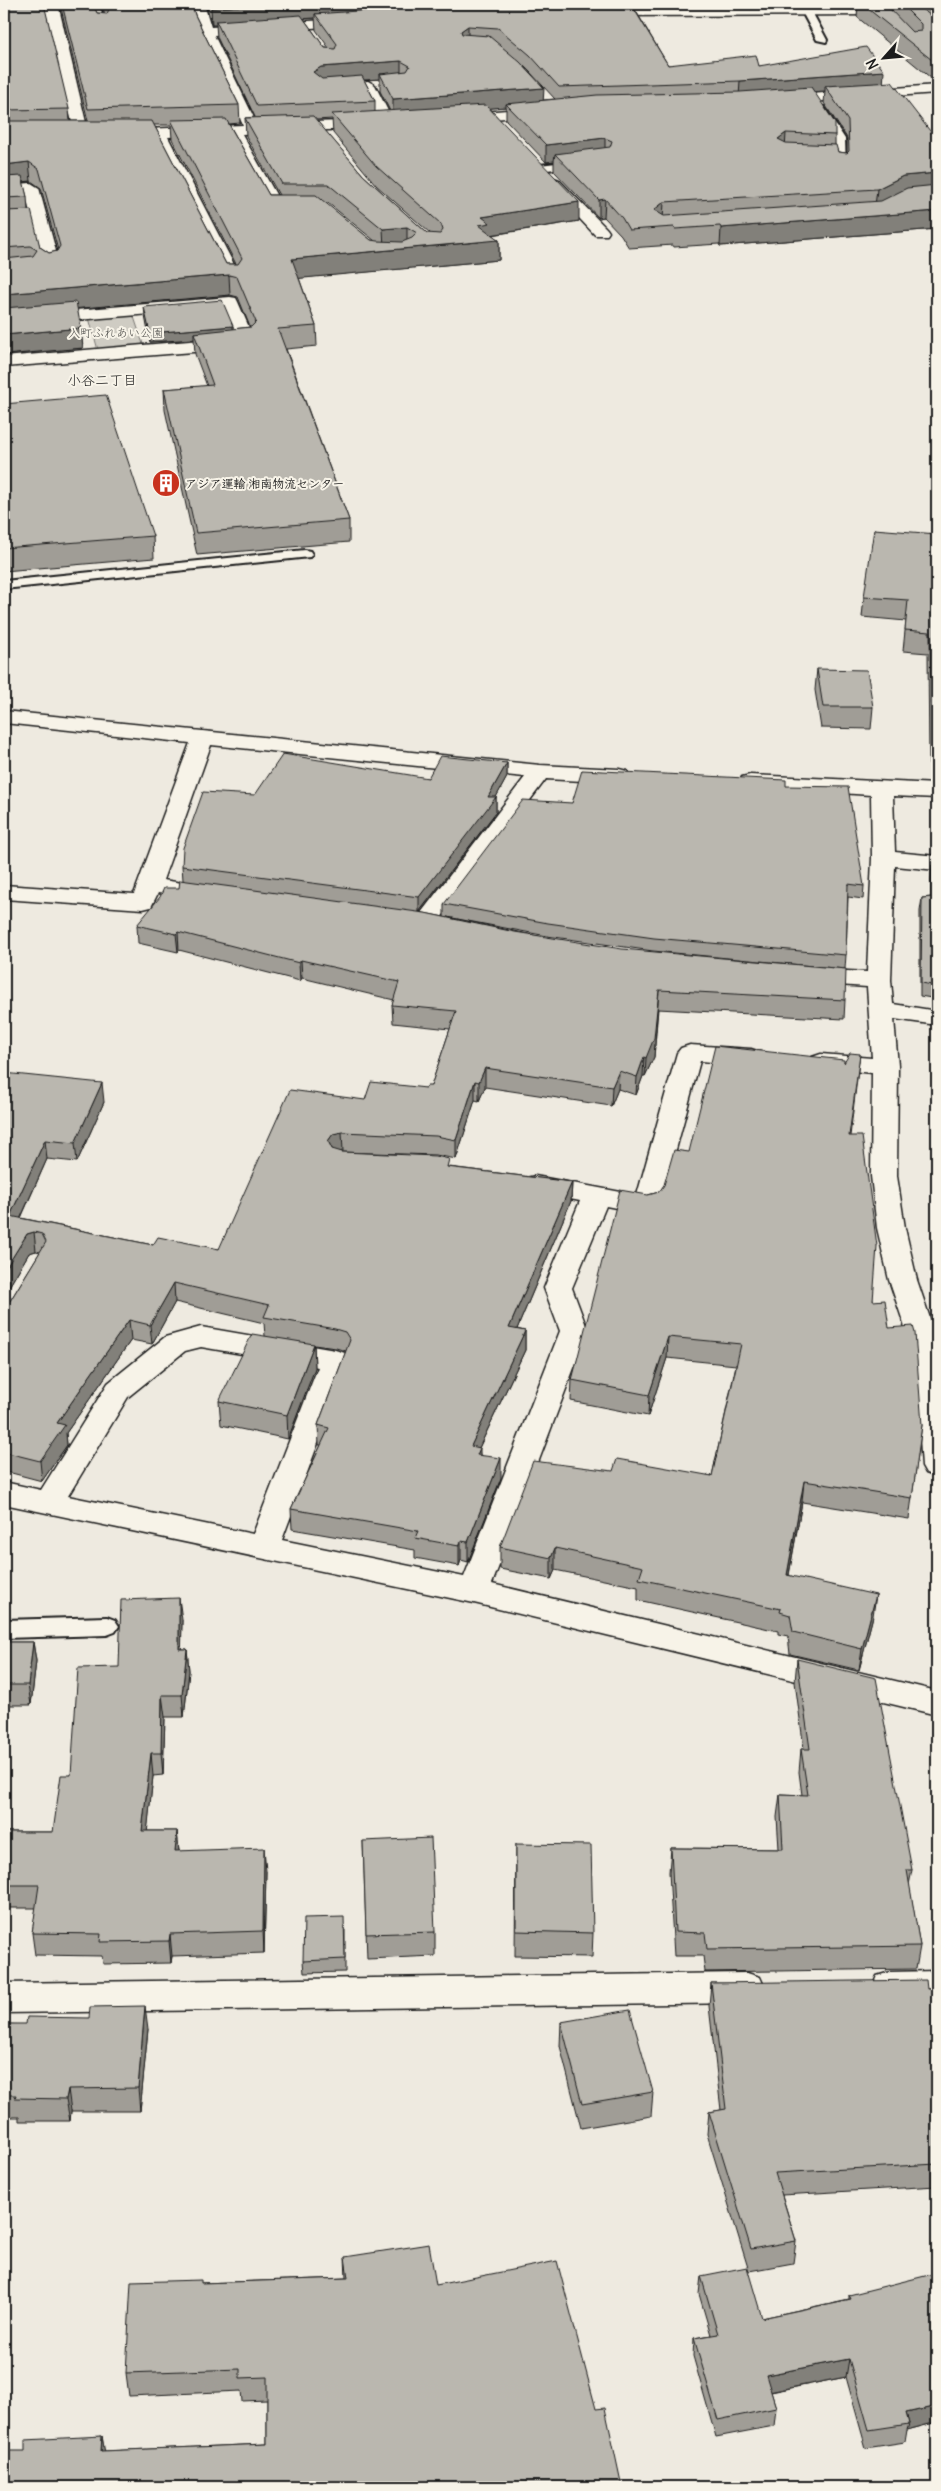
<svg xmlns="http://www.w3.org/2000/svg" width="941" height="2491" viewBox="0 0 941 2491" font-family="Delius,'Klee One',sans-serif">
	<rect width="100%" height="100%" fill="#eeeae0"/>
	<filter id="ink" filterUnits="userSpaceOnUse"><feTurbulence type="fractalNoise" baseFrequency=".02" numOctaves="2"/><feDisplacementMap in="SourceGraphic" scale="10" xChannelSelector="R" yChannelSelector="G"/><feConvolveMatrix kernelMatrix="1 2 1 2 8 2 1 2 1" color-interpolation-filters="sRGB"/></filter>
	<g filter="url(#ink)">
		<path fill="#cfccc3" stroke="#767470" d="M133,314L144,347L98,350L89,318Z"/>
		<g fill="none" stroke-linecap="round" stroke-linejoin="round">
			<defs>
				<g id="service">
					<path d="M88,4H98L109,27L108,29H100Z"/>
					<path d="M804,10L812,12L827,40L826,42L817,40L802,12Z"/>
					<path d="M820,106L824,107L845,139L846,168H838L836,166L835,139L815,109Z"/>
					<path d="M580,160L586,163L584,165L540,171L534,168L540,165Z"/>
					<path d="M305,550L310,551L312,554L310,557L4,589V581Z"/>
					<path d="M107,1617L115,1620L119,1626L115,1632L107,1635L4,1638V1620Z"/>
				</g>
				<g id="minor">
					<path d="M44,4H58L89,135L87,138L82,139L75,135Z"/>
					<path d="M190,4H204L211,27L358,18L360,21L353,25L214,35L257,124L370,120L377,124L370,128L242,134L282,205L296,204L304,209L296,214L271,213L228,134L168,137L241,278L239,282H227L225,278L154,137L120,138L113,134L120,130L243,125L198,31Z"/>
					<path d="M889,4H907L905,7L882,15L600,16L593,12L600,8L880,7Z"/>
					<path d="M368,81L375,85L394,123L392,126H382L363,90L329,92L322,88L329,84Z"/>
					<path d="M937,85V93L782,104L775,100L782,96Z"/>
					<path d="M544,107L551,111L549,114L460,122L453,118L460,114Z"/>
					<path d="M554,178L559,180L607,229L609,232L607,235H595L549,186L546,183Z"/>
					<path d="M31,183L39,188L60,266L58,269L52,271L44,266L25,193L4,195V185Z"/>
					<path d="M230,297L236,298L238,302L255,341L252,345L206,351L4,367V357L236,337L224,308L4,326V316Z"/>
					<path d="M4,711L540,765L619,769L627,771L630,776L627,781L619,783L546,779L434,927L426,929L418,927L414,922L525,777L211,745L163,880L215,888L219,893L215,898L207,900L158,893L151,907L143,909L4,899V885L134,894L190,743L4,723Z"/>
					<path d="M750,775L937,784V798L893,796L895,852L937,856V870L895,866L891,980L893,1004L937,1011V1025L894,1019L898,1066L897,1176L905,1228L917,1280L937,1339V1477L926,1473L922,1466L914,1354L889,1280L877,1228L871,1176L872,1073L812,1067L808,1062L812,1057L821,1054L872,1058L867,987L809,983L800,981L797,976L800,971L809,969L867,972L872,858L871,795L742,787L739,782L742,777Z"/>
					<path d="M690,1045L751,1049L760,1052L764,1057L760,1062L751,1065L700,1061L661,1205L657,1211L647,1214L606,1206L572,1288L588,1331L492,1584L937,1691V1715L474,1603L4,1504V1482L41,1490L108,1383L165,1337L201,1327L335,1350L345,1353L349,1360L282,1540L464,1577L560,1331L544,1288L580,1201L526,1190L522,1184L526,1178L535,1176L637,1195L677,1053L681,1048ZM201,1347L318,1367L253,1534L68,1496L128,1397L185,1351Z"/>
					<path d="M937,1971V2001L890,2002L877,1998L872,1987L877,1976L890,1972Z"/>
					<path d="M747,1973L760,1977L765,1988L760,1999L747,2003L4,2013V1983Z"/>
				</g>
			</defs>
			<use href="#service" stroke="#1c1c1c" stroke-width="4"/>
			<use href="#minor" stroke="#1c1c1c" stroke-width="3"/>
			<use href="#service" fill="#f7f3e8" fill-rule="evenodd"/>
			<use href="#minor" fill="#f7f3e8" fill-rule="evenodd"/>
		</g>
		<g fill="#a09d96" stroke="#1c1c1c" fill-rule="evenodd">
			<path d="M4,4L69,109L70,121H88L60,4H93L97,13H105L100,4H192L195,15L239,105L240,123L229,124L269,195H279L246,136L245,118L255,117L217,37L216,25H212L206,4H432V5H443L442,4H807L804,7L633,6L668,65L759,66L883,82L937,229L720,246L719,244L674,247L673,245L629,248L621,235L604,217L599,218L554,171V161L546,162L506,120V107L490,108L579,221L492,235L499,240V260L299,278L316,326L317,346L286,349L349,520V542L197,555L165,410L164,389L207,386L195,354L194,339L150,342L145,316L144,307L233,326V329L250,327L238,297L230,295L77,308L83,348L4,355ZM315,18L316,30L329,48H325L304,19ZM522,64L530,72L555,99L543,100ZM380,79V91L390,111L375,112V101L364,80ZM825,91L824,103L847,138V153L838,152L835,145V135L814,92ZM332,119L333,133L376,185L430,233H427L363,175L316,120ZM154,125H171L172,139L236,264H226ZM31,181L41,188L58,250L57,251L49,253L40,247L28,210L27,197L23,182ZM325,203H328L375,241L371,240Z"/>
			<path d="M840,4H892H885L892,11L893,4H937V83L857,17L858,5L843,6Z"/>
			<path d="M4,404L153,536L154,558L4,571Z"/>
			<path d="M937,534V765L929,764L928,653L903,651L906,621L862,617L864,597Z"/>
			<path d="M817,669L873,707L871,729L821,728L815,690Z"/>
			<path d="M507,763V777L496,797V812L419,912L444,917V904L572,803L786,786L864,886L863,899L848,897L846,955L845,969L653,951L547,936L447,917L845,1000L844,1019L658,1009L654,1057L645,1076H643L636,1095L618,1089L611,1106L485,1087L479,1101L475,1100L456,1159L436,1155L341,1152L449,1167L572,1182L571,1201L517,1329L525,1331V1350L479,1448L480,1455L501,1478L468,1562L461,1560L459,1566L415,1558V1550L292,1529L291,1509L321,1445H319L318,1425L346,1351L336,1348L314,1345L315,1368L288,1439L221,1425L219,1401L265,1336L264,1323L175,1302L152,1344L131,1340L66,1433L67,1445L42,1481L4,1471V1302L10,1301L40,1252L36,1251L29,1253L4,1295V1073L104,1102L77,1162L47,1159L21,1218L153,1245L219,1249L365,1100L426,1088L431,1086L450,1029L393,1023L392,1005L394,1000L302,978L300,981L179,950L178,952L138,943L137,925L179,888L183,880L182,866L255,795L428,778Z"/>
			<path d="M932,865L937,866V999L920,996V911L922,898L931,897V879Z"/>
			<path d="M860,1054L850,1136L873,1301L889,1328L922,1425L909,1519L802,1502L789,1575L873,1616L859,1670L790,1654L788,1636L778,1634V1631L638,1600V1587L555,1570L551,1579L500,1569V1547L613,1471L712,1476L736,1365L667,1358L648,1416L571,1401L572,1380L648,1195L659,1192L689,1152Z"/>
			<path d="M937,1293V1334L932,1317L934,1298H937Z"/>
			<path d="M182,1620L181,1649H187L189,1671L184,1717H165L163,1775L153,1776L147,1831H177L179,1851L266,1871L264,1953L172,1956L171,1963L103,1964L102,1956L35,1955L32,1933L36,1908H4V1832H53L71,1775L119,1667Z"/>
			<path d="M4,1642H33L36,1661L31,1705H4Z"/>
			<path d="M797,1659L912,1870L909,1885L920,1946L916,1969L705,1972L703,1956H674L669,1872L671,1848L779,1849L777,1817L780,1794L802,1795L799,1772L801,1749H804L795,1682Z"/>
			<path d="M363,1841L435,1932V1956L367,1959Z"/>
			<path d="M516,1844L593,1933L592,1957L515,1956Z"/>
			<path d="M345,1930V1972L304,1973L303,1961Z"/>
			<path d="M711,1983L937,1989V2186L782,2195L796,2241L793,2263L749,2271L707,2134L709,2112L721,2110L709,2006Z"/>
			<path d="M561,2022L653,2092L651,2116L581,2128L560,2046Z"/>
			<path d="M4,2024L148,2029L140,2111H71L70,2121H19V2117H4Z"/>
			<path d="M345,2257L436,2285L596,2409L622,2487L25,2451L102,2436L104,2451L267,2444V2400L242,2401L241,2391L129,2396L126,2373L201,2283L346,2278Z"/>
			<path d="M701,2276L762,2318L849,2299V2295L937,2422L907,2430L905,2442L866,2448L846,2377L771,2392L776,2408L774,2426L716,2437L693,2356L694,2338L711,2335L699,2294Z"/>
		</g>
		<g fill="#82807a" stroke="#1c1c1c">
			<path d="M271,4H432V9L315,14V18L218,25L216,21V25H212L211,8Z"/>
			<path d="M468,26V42L461,46V31Z"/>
			<path d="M401,61V77L380,74V79L322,83L313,72L321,67Z"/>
			<path d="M884,71L883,87L825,86V91L739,97L740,81Z"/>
			<path d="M544,88L543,104H506V107L393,116V99Z"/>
			<path d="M786,133L785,150L778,139Z"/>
			<path d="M605,138V155L555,154L554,161L546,162V145Z"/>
			<path d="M29,162L31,181L4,184V165Z"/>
			<path d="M937,173V186L875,206L877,189L903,176Z"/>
			<path d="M605,199L604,217L599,218V200Z"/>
			<path d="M579,202V221L490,235L499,240V260L293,279L292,259L479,242V225L482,217Z"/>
			<path d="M664,202L663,220L654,210Z"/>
			<path d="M937,211V229L720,246L721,228Z"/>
			<path d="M407,227V246L384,248L383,229Z"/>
			<path d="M229,275L230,295L4,315V294Z"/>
			<path d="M233,326V335L194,333V339L150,342V333Z"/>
			<path d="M81,328L83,348L4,355V335Z"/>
			<path d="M507,763V777L495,799L496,797V812L419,912V897L488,797Z"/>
			<path d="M178,932L179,950L178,952L176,934Z"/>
			<path d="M301,960L302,978L300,981L299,963Z"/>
			<path d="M659,990L654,1057L645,1076L646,1058Z"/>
			<path d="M644,1057L643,1076L636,1095L637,1077Z"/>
			<path d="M485,1068V1087L479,1101V1082Z"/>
			<path d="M619,1071L618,1089L611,1106L612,1087Z"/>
			<path d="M475,1081V1100L456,1159V1140Z"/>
			<path d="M102,1083L104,1102L77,1162L75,1143Z"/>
			<path d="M342,1132L343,1151L334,1153L328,1141L333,1134Z"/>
			<path d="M45,1140L47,1159L13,1235L10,1216Z"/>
			<path d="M572,1182L571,1201L509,1348V1328Z"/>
			<path d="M34,1232L36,1251L29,1253L4,1295V1271L27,1234Z"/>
			<path d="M174,1283L175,1302L152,1344L150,1325Z"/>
			<path d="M129,1320L131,1340L66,1433L67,1445L42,1481L40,1461L57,1423Z"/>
			<path d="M525,1331V1350L471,1465V1446Z"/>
			<path d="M668,1337L667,1358L648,1416L649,1395Z"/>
			<path d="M314,1344L315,1368L288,1439L287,1415Z"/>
			<path d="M480,1448V1468L477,1455Z"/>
			<path d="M501,1458V1478L468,1562V1542Z"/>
			<path d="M804,1481L802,1502L785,1596L787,1575Z"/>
			<path d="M461,1541V1560L459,1566V1546Z"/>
			<path d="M555,1548V1570L551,1579V1558Z"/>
			<path d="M876,1595L873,1616L859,1670L862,1649Z"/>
			<path d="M179,1598L182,1620L181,1671L179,1649Z"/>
			<path d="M33,1642L36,1661L31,1705L28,1685Z"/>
			<path d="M187,1649L189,1671L184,1717L182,1695Z"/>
			<path d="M162,1695L165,1717L163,1775L161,1753Z"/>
			<path d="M151,1753L153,1776L145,1853L142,1831Z"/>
			<path d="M177,1831L179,1853L175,1851Z"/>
			<path d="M264,1848L266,1871L264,1953L263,1931Z"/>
			<path d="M170,1934L172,1956L171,1963L169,1941Z"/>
			<path d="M145,2006L148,2029L140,2111L138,2088Z"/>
			<path d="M68,2089L71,2111L70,2121L66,2099Z"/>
			<path d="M849,2359L846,2377L764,2393L766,2375Z"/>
			<path d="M937,2406V2422L907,2430L909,2424L906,2413Z"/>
			<path d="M102,2436L106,2459L101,2451Z"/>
		</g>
		<g fill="#bab7af" stroke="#1c1c1c">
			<path d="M4,4H44L69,109L4,110Z"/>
			<path d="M62,4H93L97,13L107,14L109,9L107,4H192L195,15L239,105L88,109Z"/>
			<path d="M210,4H271L211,8Z"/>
			<path d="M456,4H631L668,65L756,55L759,66L866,47L884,71L740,81L559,87L530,55L498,28L468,26L461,31L462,34L489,36L520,62L544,88L393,99L380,74L407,71L410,66L401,61L321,67L313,72L322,79L362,76L375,101L257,106L216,21L301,15L325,48L335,49L337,44L315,14Z"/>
			<path d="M862,4H885L912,32L921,31V24L901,4H914L933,17L937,18V64Z"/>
			<path d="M892,82L937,140V173L903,176L877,189L664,202L654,210L664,216L881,201L907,188L937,185V211L721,228L720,226L675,229L674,227L629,230L622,218L605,199L599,200L555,154L610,147L612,141L605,138L546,145L506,104L597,95L740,92L811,87L835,123V135L786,133L778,139L786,143L836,145L838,152L847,153L849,151L848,121L825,86Z"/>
			<path d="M486,105L579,202L482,217L490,223L479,225L499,240L292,259L316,326L278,329L349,520L196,533L164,389L213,385L194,333L251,327L256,322L237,277L229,275L4,294V259L33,256L37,250L30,246L4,248V211L31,210L40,247L49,253L57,251L60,246L39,169L29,162L4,165V121H152L226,264H238L242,258L171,120L226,119L269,195H316L371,240L377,241L402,242L412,238L417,233L407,227L383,229L328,184H282L245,118L313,116L363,175L427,233L440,234L443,230L441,224L376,166L332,114Z"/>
			<path d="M22,176L27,197L4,198V177Z"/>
			<path d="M222,300L233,326L150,333L144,307Z"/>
			<path d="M76,302L81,328L4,335V308Z"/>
			<path d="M106,395L153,536L4,548V404Z"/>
			<path d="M874,529L937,534V744L932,743L930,632L905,630L908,600L864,597Z"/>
			<path d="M817,669L867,670L873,707H823Z"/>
			<path d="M283,754L428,778L440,756L507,763L488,797H496L419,897L182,866L183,848L203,792L255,795Z"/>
			<path d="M582,770L786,780V786L848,787L864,886L848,884L846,955L654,938L548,923L444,904L523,800L572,803Z"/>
			<path d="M932,865L937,866V986L921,983L922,898L933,897Z"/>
			<path d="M180,880L425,913L515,932L622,949L846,969L845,1000L659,990L654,1038L646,1058L644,1057L637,1077L619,1071L612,1087L485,1068L479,1082L475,1081L456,1140L436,1136L342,1132L333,1134L328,1141L332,1149L342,1152L436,1156L449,1159L447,1167L572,1182L509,1328L525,1331L471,1446L480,1448L477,1455L501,1458L468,1542L461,1541L459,1546L415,1538L418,1531L291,1509L329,1428L318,1425L350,1340L345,1332L335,1329L264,1317L269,1305L174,1283L150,1325L129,1320L57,1423L65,1425L40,1461L4,1452V1302L10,1301L46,1242L42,1234L34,1232L27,1234L4,1271V1073L102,1083L75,1143L45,1140L10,1216L153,1245L158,1237L219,1249L290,1090L365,1100L371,1082L426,1088L427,1086H431L456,1011L392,1005L399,982L301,960L299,963L178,932L176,934L137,925L160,897L164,888H179Z"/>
			<path d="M715,1046L844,1060V1063L850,1053L860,1054L849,1136H862L877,1246L873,1301L885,1300L889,1328L913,1326L915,1333L922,1425L912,1498L804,1481L787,1575L876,1595L862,1649L793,1632L790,1615L780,1612L781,1609L639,1579L643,1567L555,1548L551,1558L500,1547L533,1461L613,1471L617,1459L712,1476L741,1344L668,1337L649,1395L572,1380L620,1190L648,1195L659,1192L664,1185L674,1150L689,1152Z"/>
			<path d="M934,1298H937V1307Z"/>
			<path d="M252,1334L314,1344L287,1415L219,1401Z"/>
			<path d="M179,1598V1649H187L182,1695H162L161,1753H151L142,1831H177L175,1851L264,1848L263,1931L170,1934L169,1941L100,1942L101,1934L32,1933L39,1885H4V1832H53L61,1775H71L78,1668L119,1667L121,1600Z"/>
			<path d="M4,1642H33L28,1685H4Z"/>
			<path d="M797,1659L876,1678L912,1870H907L920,1946L707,1949L705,1933L675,1932L671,1848L783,1849L780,1794L808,1795L801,1749H810Z"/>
			<path d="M431,1838L435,1932L366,1934L363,1841Z"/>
			<path d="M516,1844L591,1845L593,1933L516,1931Z"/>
			<path d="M344,1917L345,1959L303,1961L304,1918Z"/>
			<path d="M926,1980L927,1989H937V2164L775,2173L796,2241L751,2249L709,2112L726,2109L711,1983Z"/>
			<path d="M145,2006L138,2088L68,2089L66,2099L15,2098L16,2095H4V2024H26L27,2017L89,2018L90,2007Z"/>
			<path d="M630,2010L653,2092L582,2104L561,2022Z"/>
			<path d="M429,2244L436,2285L557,2261L596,2409L605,2408L622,2487H4V2451H25V2440L102,2436L101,2451L267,2444V2377L240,2378V2369L126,2373L131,2282L201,2280V2283L348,2278L345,2257Z"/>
			<path d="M747,2267L762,2318L851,2299L849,2295L937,2273V2406L906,2413L909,2424L869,2430L849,2359L766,2375L776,2408L718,2420L694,2338L718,2334L701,2276Z"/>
		</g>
	</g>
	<defs>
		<symbol id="building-disc" viewBox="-11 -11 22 22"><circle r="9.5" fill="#c8321e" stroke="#f7f3e8"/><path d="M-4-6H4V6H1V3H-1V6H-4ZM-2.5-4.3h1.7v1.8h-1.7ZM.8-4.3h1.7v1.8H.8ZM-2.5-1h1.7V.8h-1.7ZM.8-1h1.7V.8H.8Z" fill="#fff"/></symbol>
	</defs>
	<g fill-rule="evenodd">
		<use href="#building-disc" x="150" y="467" width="32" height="32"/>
	</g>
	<g text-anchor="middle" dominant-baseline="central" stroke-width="4" stroke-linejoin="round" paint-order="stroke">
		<g font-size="12" fill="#52514e" stroke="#f7f3e8">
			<text x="116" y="332">入町ふれあい公園</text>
		</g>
		<g font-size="12" font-weight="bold" fill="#1c1c1c" stroke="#f7f3e8" text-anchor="start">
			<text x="185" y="483">アジア運輸 湘南物流センター</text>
		</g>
		<g font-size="14" fill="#1c1c1c" stroke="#f7f3e8">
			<text x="102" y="380">小谷二丁目</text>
		</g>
	</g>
	<rect width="941" height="2491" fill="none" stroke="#f7f3e8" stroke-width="20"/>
	<rect x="10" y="10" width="921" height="2471" fill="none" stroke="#1c1c1c" stroke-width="2" filter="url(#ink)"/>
	<g transform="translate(884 58) rotate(243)" stroke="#f7f3e8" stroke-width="4" paint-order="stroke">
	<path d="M0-4L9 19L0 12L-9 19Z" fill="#1c1c1c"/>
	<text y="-8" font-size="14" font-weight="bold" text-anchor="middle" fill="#1c1c1c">N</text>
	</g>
</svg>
